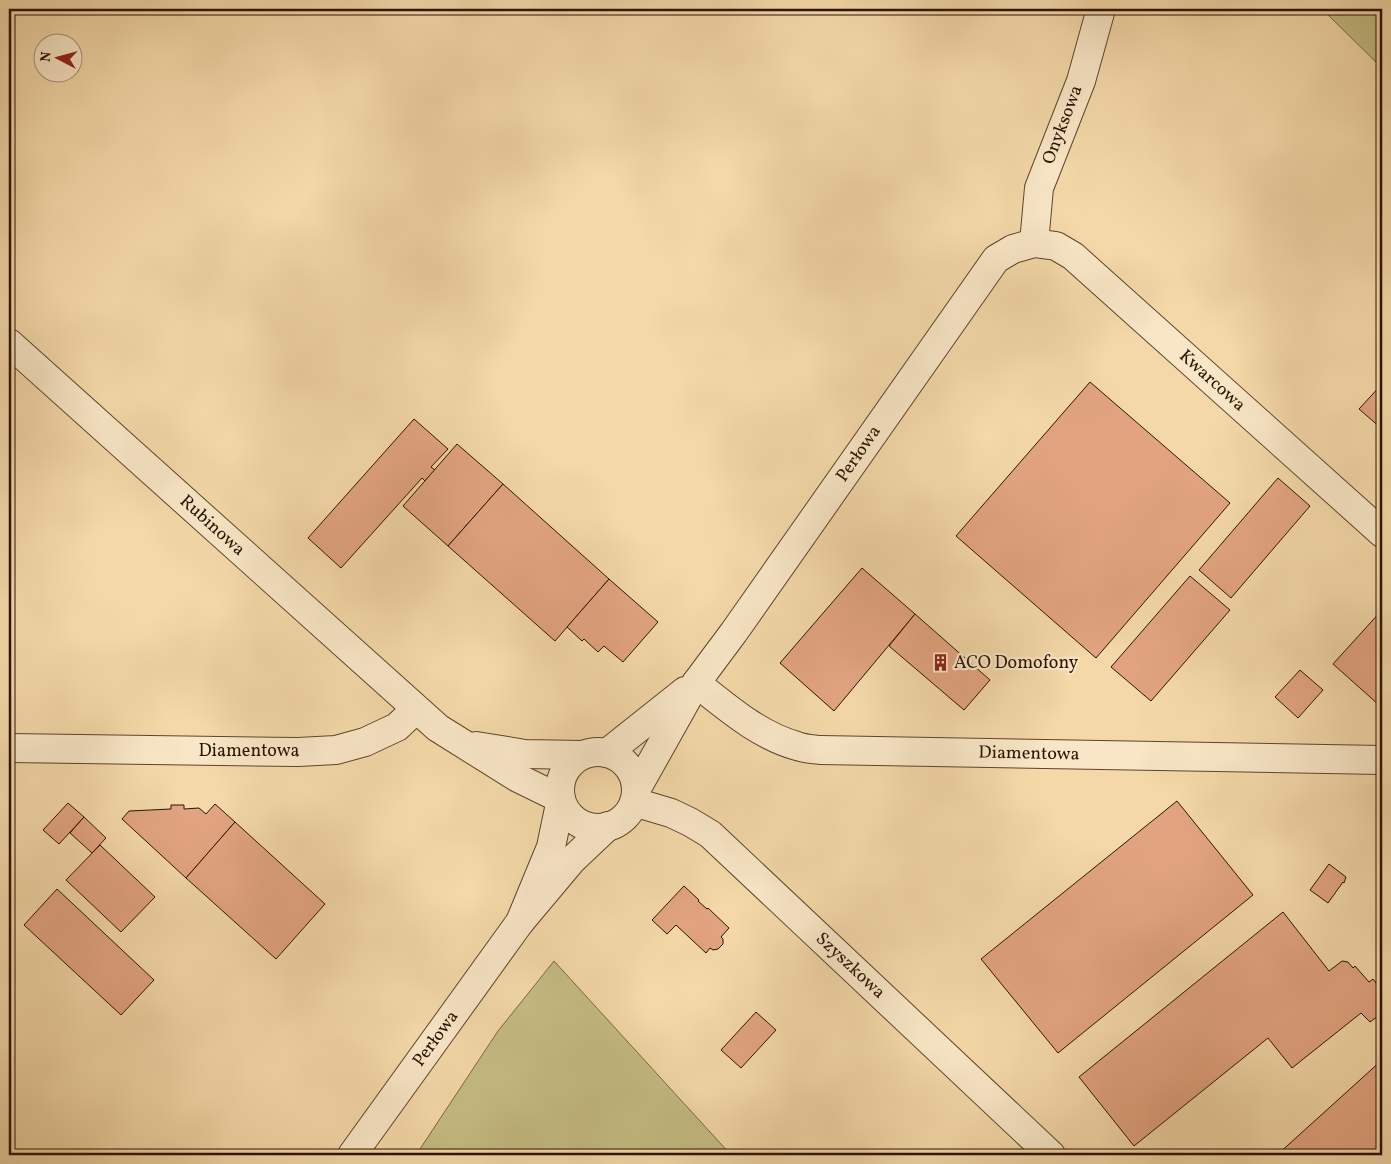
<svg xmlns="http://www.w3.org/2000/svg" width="1391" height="1164" viewBox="0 0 1391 1164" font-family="Vollkorn,serif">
	<rect width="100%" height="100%" fill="#f4d8a8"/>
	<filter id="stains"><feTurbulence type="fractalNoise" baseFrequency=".004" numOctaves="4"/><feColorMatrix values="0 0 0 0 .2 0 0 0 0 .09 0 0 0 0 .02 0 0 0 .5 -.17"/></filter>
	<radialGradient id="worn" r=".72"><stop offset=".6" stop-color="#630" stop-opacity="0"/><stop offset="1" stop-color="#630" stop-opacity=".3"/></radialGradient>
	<g fill="#c4bc82" stroke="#786842">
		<path d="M1322,9H1382V68Z"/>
		<path d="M554,961L731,1155H416L498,1031Z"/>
	</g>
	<g fill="#e2a480" stroke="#2b1303">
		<path d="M1090,382L1230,503L1096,658L956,536Z"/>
		<path d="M1382,384V429L1359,409Z"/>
		<path d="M414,419L448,449L431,467L435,470L425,481L422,478L341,568L308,538Z"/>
		<path d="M457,444L503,484L448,546L403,506Z"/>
		<path d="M1278,478L1310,506L1231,598L1199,570Z"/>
		<path d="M503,484L609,579L555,641L448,546Z"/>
		<path d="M862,568L915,614L834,711L780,663Z"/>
		<path d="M1190,576L1230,610L1151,701L1111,667Z"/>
		<path d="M609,579L658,622L623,662L604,646L598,652L584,639L582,641L567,627Z"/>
		<path d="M1382,610V705H1379L1333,664Z"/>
		<path d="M915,614L990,680L964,710L889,646Z"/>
		<path d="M1300,670L1323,690L1298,718L1275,697Z"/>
		<path d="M1177,801L1253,895L1058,1053L981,959Z"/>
		<path d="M68,803L84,817L59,844L43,830Z"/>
		<path d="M215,804L235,822L186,878L122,819L129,811L171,809V805H184V809L199,808L206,814Z"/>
		<path d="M84,817L106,838L92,853L70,833Z"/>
		<path d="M235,822L325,904L276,959L186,878Z"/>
		<path d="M100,845L155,897L121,932L66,880Z"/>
		<path d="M1329,864L1346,877L1344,883L1343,882L1328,903L1310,890Z"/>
		<path d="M684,886L699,900L698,901L707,909L708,908L729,928L721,937L723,939V944L718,949L713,950L710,948L706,953L676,925L667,934L652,920Z"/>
		<path d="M57,889L154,980L121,1015L24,925Z"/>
		<path d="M1283,912L1329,971L1342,961L1348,962L1353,968L1355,966L1369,982L1373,979L1382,991V1013L1370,1022L1361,1013L1292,1068L1268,1038L1134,1146L1079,1077Z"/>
		<path d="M756,1012L776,1030L741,1068L721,1050Z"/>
		<path d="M1382,1060V1155H1277Z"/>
	</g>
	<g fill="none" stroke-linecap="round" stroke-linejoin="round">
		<defs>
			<g id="minor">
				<path d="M1034,243L1039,188L1081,81L1101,9"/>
				<path d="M9,343L438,728L518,778L561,799L551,847L520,922"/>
				<path d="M696,683C728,708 758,735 797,746C805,749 813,749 820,750L1382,760"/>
				<path d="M476,746L525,754L582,755"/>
				<path d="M9,748L298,752L336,750L365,742L397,727L416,709"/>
				<circle cx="598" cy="790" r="38"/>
				<path d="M607,753L685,691"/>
				<path d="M636,790L696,683L734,632L996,259L1013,249L1034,243L1056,246L1073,256L1382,533"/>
				<path d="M634,802L671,813L690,822L710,834L1051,1155"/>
				<path d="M352,1155L520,922L572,860L608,826"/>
			</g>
		</defs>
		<use href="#minor" stroke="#5d442c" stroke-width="30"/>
		<use href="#minor" stroke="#f8e6c6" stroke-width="28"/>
	</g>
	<defs>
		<symbol id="building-bare" viewBox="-9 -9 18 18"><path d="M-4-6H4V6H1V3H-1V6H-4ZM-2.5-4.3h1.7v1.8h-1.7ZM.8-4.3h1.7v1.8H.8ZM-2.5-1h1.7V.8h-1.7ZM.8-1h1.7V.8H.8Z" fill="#8f2418" stroke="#f8e6c6" stroke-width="2.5" paint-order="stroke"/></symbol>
	</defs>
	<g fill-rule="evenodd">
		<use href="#building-bare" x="928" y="650" width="25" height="25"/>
	</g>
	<g text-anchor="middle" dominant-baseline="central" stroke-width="4.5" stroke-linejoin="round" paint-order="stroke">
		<g font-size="18" fill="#2b1303" stroke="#f8e6c6">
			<text transform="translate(1063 125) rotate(-69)">Onyksowa</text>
			<text transform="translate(1212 381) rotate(42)">Kwarcowa</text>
			<text transform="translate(859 454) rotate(-55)">Perłowa</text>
			<text transform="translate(212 526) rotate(42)">Rubinowa</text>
			<text x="249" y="751">Diamentowa</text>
			<text transform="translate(1029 754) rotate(1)">Diamentowa</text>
			<text transform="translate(850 966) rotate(43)">Szyszkowa</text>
			<text transform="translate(436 1039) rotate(-54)">Perłowa</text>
		</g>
		<g font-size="18" fill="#2b1303" stroke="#f8e6c6" text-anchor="start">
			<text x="954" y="663">ACO Domofony</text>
		</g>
	</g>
	<rect width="1391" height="1164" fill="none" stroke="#f4d8a8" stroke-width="30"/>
	<rect x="10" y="10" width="1371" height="1144" fill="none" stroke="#2b1303" stroke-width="2.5"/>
	<rect x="15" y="15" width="1361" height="1134" fill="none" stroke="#2b1303"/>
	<g transform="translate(58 58) rotate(276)"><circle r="24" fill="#f8e6c6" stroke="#a69278"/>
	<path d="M0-4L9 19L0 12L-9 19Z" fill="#8f2418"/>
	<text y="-8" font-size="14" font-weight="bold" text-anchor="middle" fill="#2b1303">N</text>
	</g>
	<rect width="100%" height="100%" filter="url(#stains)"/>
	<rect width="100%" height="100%" fill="url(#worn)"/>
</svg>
